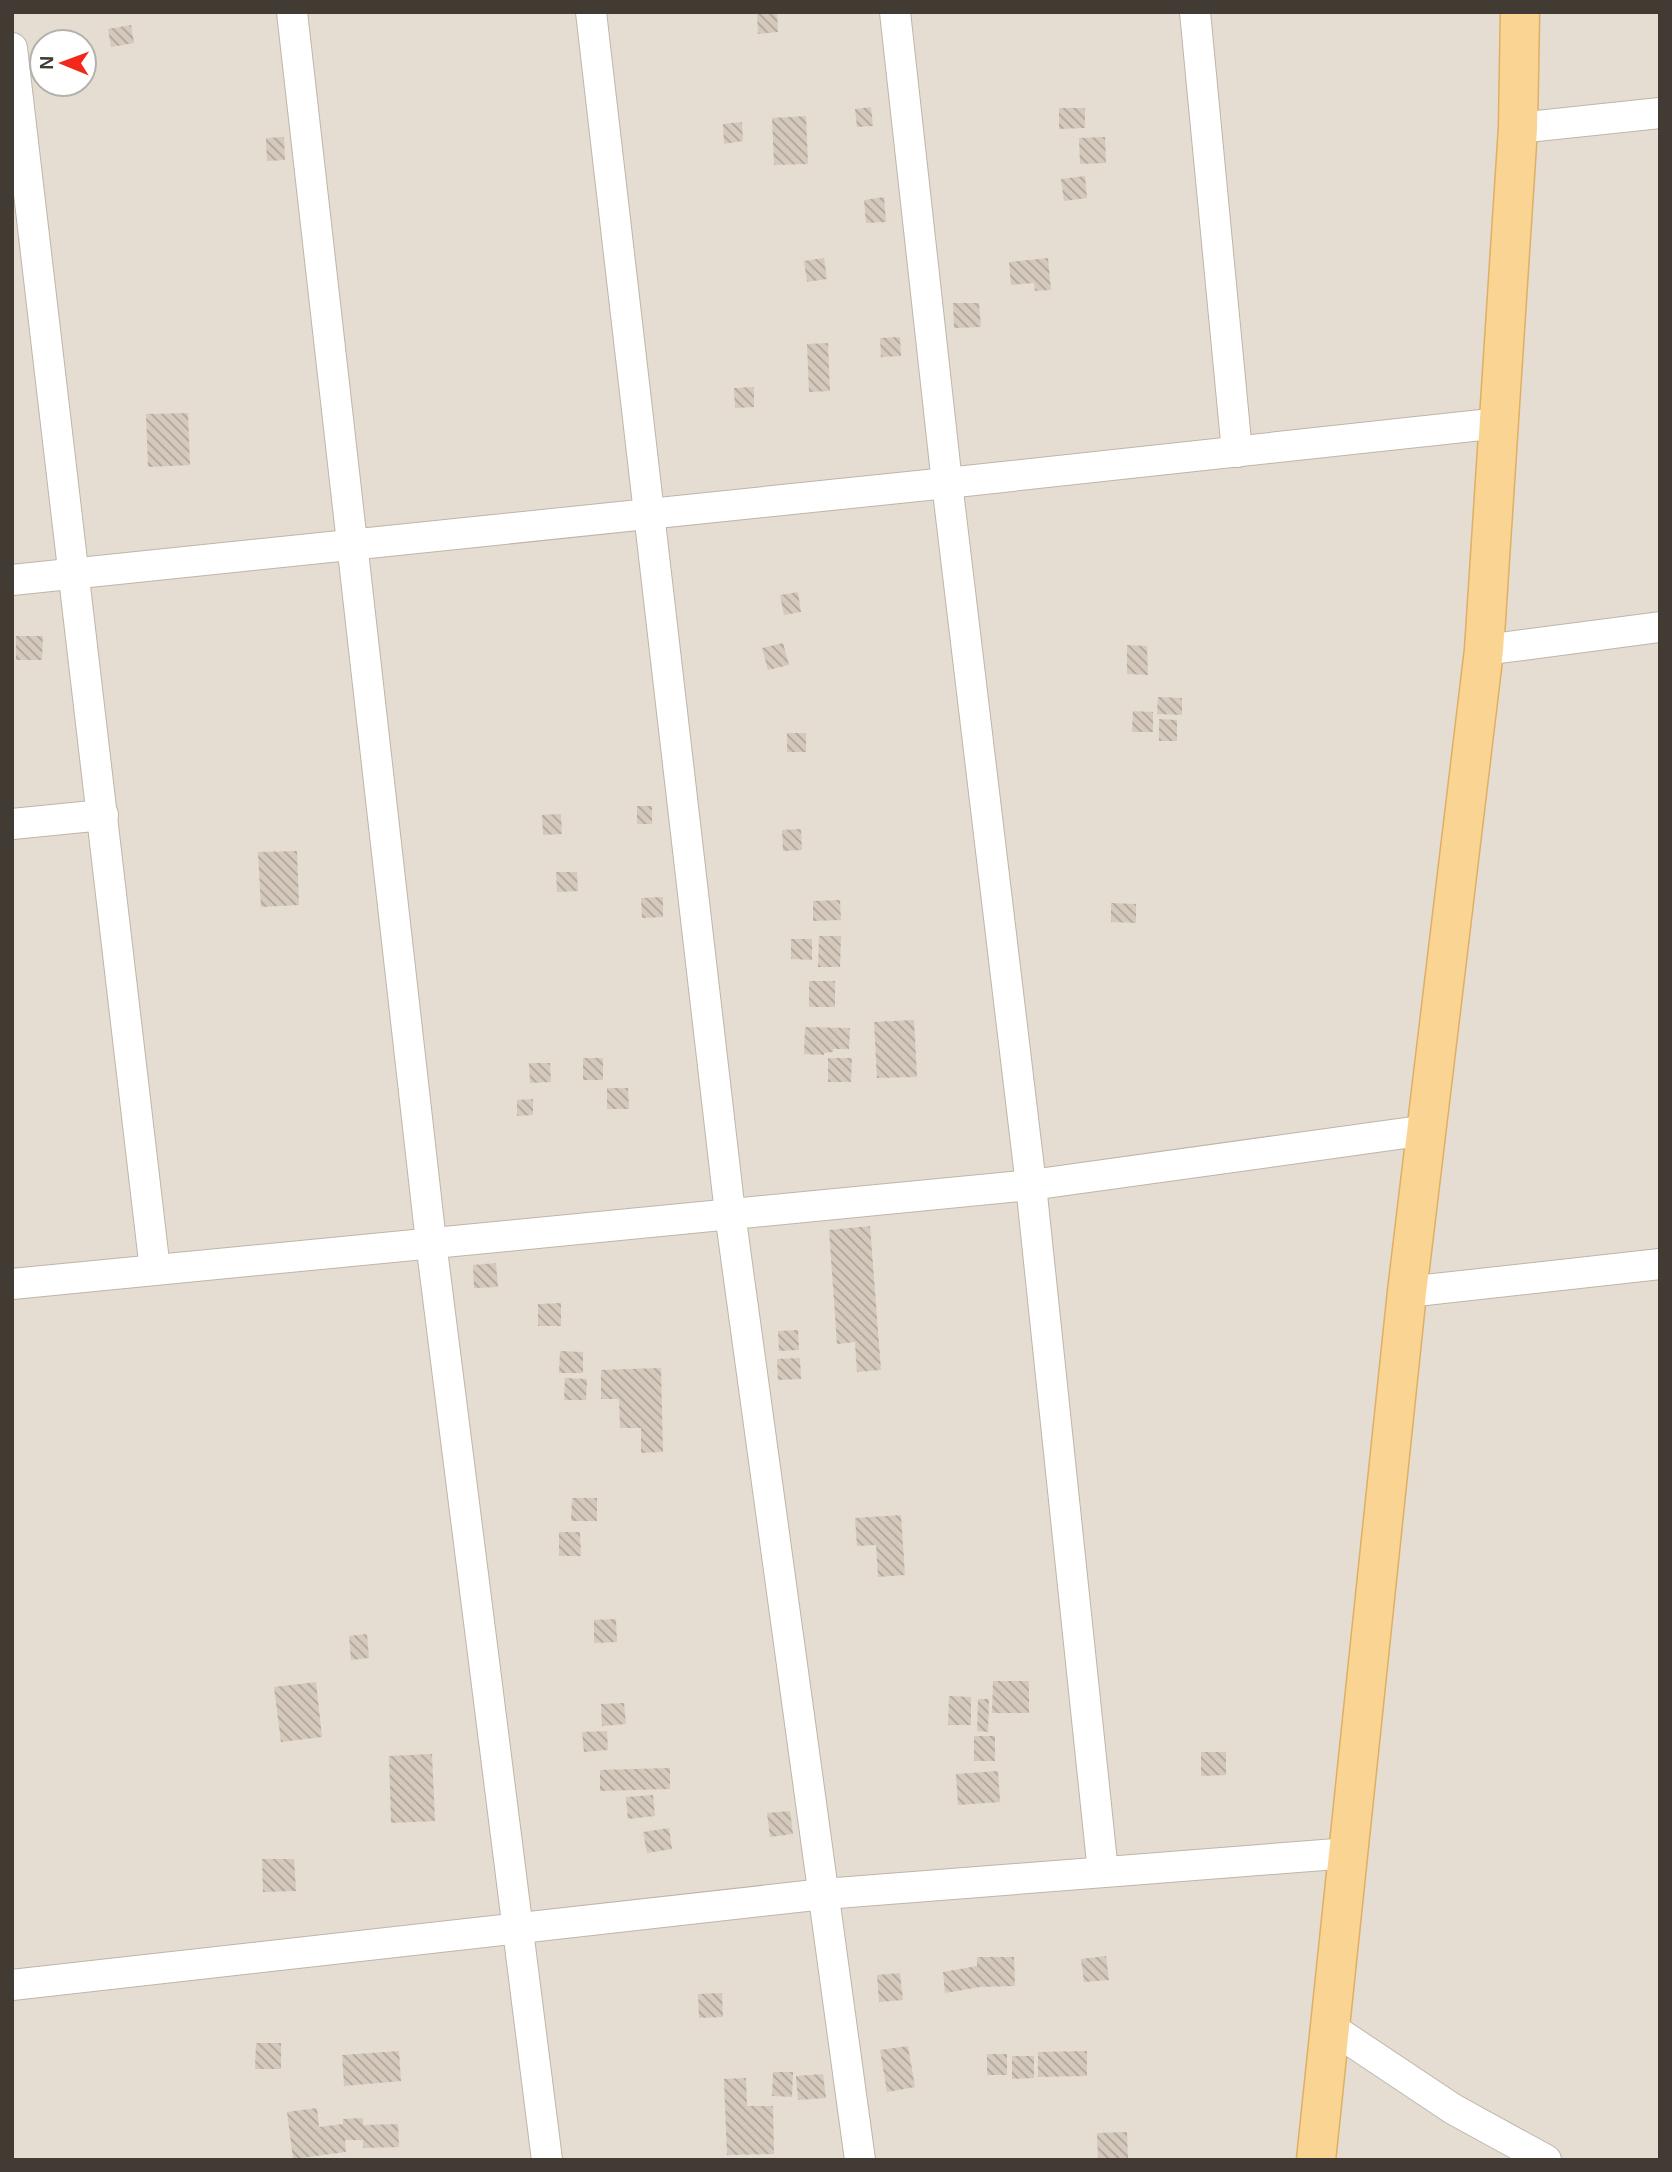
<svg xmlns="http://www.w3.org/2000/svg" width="1672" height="2172" viewBox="0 0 1672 2172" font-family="Arial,sans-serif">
	<defs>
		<pattern id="building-back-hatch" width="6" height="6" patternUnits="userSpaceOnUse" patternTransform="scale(1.75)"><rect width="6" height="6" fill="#d5c9bc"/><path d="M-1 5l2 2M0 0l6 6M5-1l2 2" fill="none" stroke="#aea49a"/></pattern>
	</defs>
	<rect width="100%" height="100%" fill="#f1ece3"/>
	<path fill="#e5ddd2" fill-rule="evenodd" d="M12,12H1660V2160H12ZM42,42H84V84H42Z"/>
	<g fill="url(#building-back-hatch)">
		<path d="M757,12H777L778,32L758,34Z"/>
		<path d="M131,25L134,43L111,47L108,29Z"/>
		<path d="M871,107L873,126L857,127L855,109Z"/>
		<path d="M1059,108H1085V128L1059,129Z"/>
		<path d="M806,116L808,164L774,165L772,118Z"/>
		<path d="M742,122L743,141L724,144L723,124Z"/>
		<path d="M284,137L285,160L267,161L266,138Z"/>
		<path d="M1105,137L1106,163L1080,164L1079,138Z"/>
		<path d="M1085,176L1087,198L1064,201L1061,179Z"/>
		<path d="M884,197L886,222L866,223L864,200Z"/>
		<path d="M824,258L827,279L807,282L804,261Z"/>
		<path d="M1048,258L1051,290L1035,291L1034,283L1011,285L1009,262Z"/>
		<path d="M953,303H979L981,327L954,328Z"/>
		<path d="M900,337L901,356L881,357L880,338Z"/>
		<path d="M828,343L830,391L809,392L807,344Z"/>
		<path d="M754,387V407L735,408L734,388Z"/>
		<path d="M188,413L190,465L148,467L146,414Z"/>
		<path d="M798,592L801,612L784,615L780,595Z"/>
		<path d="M16,636H43L42,660H16Z"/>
		<path d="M783,643L789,665L768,670L762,648Z"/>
		<path d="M1127,645L1147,646L1148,675L1127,674Z"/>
		<path d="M1158,697L1182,698V715L1157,714Z"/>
		<path d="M1133,711L1153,712V732H1132Z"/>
		<path d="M1159,719L1177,720V741H1159Z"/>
		<rect x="787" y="733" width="19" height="19"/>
		<rect x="637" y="806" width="15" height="18"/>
		<path d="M561,814L562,834L543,835L542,815Z"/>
		<path d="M801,829L802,850L783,851L782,830Z"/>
		<path d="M297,851L299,905L261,907L258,852Z"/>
		<path d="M556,872H577L578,891L557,892Z"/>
		<path d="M663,897V917L642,918L641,898Z"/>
		<path d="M840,900L841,920L813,921V901Z"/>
		<path d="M1111,903L1136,904V923L1111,922Z"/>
		<path d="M819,936H841L840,967H818Z"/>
		<path d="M791,939H812V960L791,959Z"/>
		<rect x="809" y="981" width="26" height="26"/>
		<path d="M914,1020L917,1077L877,1078L874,1022Z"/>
		<path d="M805,1027L850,1028L849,1049H833V1052L824,1053V1055L804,1054Z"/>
		<rect x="583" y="1058" width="20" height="22"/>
		<path d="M828,1058H852L851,1082H828Z"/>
		<path d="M529,1063H550L551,1082L530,1083Z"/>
		<path d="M607,1088H628L629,1109H607Z"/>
		<path d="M533,1099V1115L517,1116V1100Z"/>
		<path d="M870,1226L881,1370L857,1372L855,1342L837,1344L829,1230Z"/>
		<path d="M496,1263L498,1287L474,1288L473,1265Z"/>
		<path d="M561,1303V1326H538V1304Z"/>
		<path d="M798,1330L799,1350L779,1351L778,1331Z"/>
		<path d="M560,1351L583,1352V1373H559Z"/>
		<path d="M800,1358L801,1379L778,1380L777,1359Z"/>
		<path d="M661,1368L663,1452L641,1453V1428H620L619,1399H601V1370Z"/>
		<path d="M565,1378L587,1379L586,1400H564Z"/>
		<path d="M572,1498H597V1521H571Z"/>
		<path d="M901,1515L905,1575L878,1577L876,1545L857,1546L855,1518Z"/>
		<path d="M559,1532H580L581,1556H559Z"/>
		<path d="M616,1619L617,1642L594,1643V1620Z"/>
		<path d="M367,1634L369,1658L351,1660L349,1636Z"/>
		<path d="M993,1681H1029V1713H992Z"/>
		<path d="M316,1682L322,1737L281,1742L274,1687Z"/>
		<path d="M949,1696L971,1697V1725H948Z"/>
		<path d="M978,1699H989L988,1732L977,1731Z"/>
		<path d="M624,1703L626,1724L602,1726L601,1704Z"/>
		<path d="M607,1731L608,1750L584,1752L582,1732Z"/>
		<rect x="974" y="1736" width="21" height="25"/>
		<path d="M1201,1752H1226V1775L1201,1776Z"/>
		<path d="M432,1754L435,1821L391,1823L389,1756Z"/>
		<path d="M670,1768V1789L600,1791V1770Z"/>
		<path d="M998,1771L1000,1802L958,1805L956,1774Z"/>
		<path d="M653,1795L655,1816L628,1819L626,1797Z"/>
		<path d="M790,1811L793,1834L770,1837L767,1813Z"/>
		<path d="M669,1828L672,1849L647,1853L643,1832Z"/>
		<path d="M262,1859H294L296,1891L263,1892Z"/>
		<path d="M1106,1956L1109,1980L1084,1982L1081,1959Z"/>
		<path d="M977,1957H1014L1015,1986L980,1987L945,1993L943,1972L977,1966Z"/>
		<path d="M900,1973L903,2000L879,2002L877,1975Z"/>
		<path d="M722,1993L723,2017L699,2018L698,1994Z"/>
		<path d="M256,2043H281V2069H255Z"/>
		<path d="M908,2046L915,2087L887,2092L880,2050Z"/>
		<path d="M399,2051L401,2081L344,2086L342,2055Z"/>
		<path d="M1087,2051V2076L1038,2077V2052Z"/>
		<rect x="987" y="2054" width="20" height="21"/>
		<path d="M1012,2056H1034V2078L1012,2079Z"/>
		<path d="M773,2072H793L792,2097L772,2096Z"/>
		<path d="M823,2074L826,2098L798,2100L796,2076Z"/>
		<path d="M746,2078L747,2106H773L774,2154L727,2155L724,2079Z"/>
		<path d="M317,2108L319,2127L343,2124V2119L363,2118V2125L398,2124L399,2147L363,2148V2140H345L346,2152L293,2159L287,2112Z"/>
		<path d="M1127,2132L1128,2160H1098L1097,2133Z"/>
	</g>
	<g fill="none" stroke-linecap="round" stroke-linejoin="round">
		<defs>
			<g id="street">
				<path d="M292,12L431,1242L547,2160"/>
				<path d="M591,12L730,1213L860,2160"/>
				<path d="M895,12L947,483L1031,1185L1103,1872"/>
				<path d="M1195,12L1237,452"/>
				<path d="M12,48L155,1270"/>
				<path d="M1518,128L1660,113"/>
				<path d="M12,580L947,483L1500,423"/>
				<path d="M1484,650L1660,627"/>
				<path d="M12,824L103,815"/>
				<path d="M12,1284L1031,1185L1427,1130"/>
				<path d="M1407,1292L1660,1264"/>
				<path d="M12,1985L824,1894L1349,1853"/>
				<path d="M1330,2027L1453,2109L1546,2160"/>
			</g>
			<path id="primary" d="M1316,2160L1407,1292L1484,650L1518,128L1520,12"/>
		</defs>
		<use href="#street" stroke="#bfb5a9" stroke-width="32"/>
		<use href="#primary" stroke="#deaf64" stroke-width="41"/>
		<use href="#street" stroke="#fff" stroke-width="30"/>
		<use href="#primary" stroke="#fad493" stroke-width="38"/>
	</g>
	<rect width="1672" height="2172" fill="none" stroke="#423b34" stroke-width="28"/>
	<g transform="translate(63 63) rotate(271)"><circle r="33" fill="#ffffff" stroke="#b3b1ae" stroke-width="2"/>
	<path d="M0-5L12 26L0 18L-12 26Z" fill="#f1281a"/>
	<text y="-10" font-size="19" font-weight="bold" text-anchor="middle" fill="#423b34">N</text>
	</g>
</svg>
